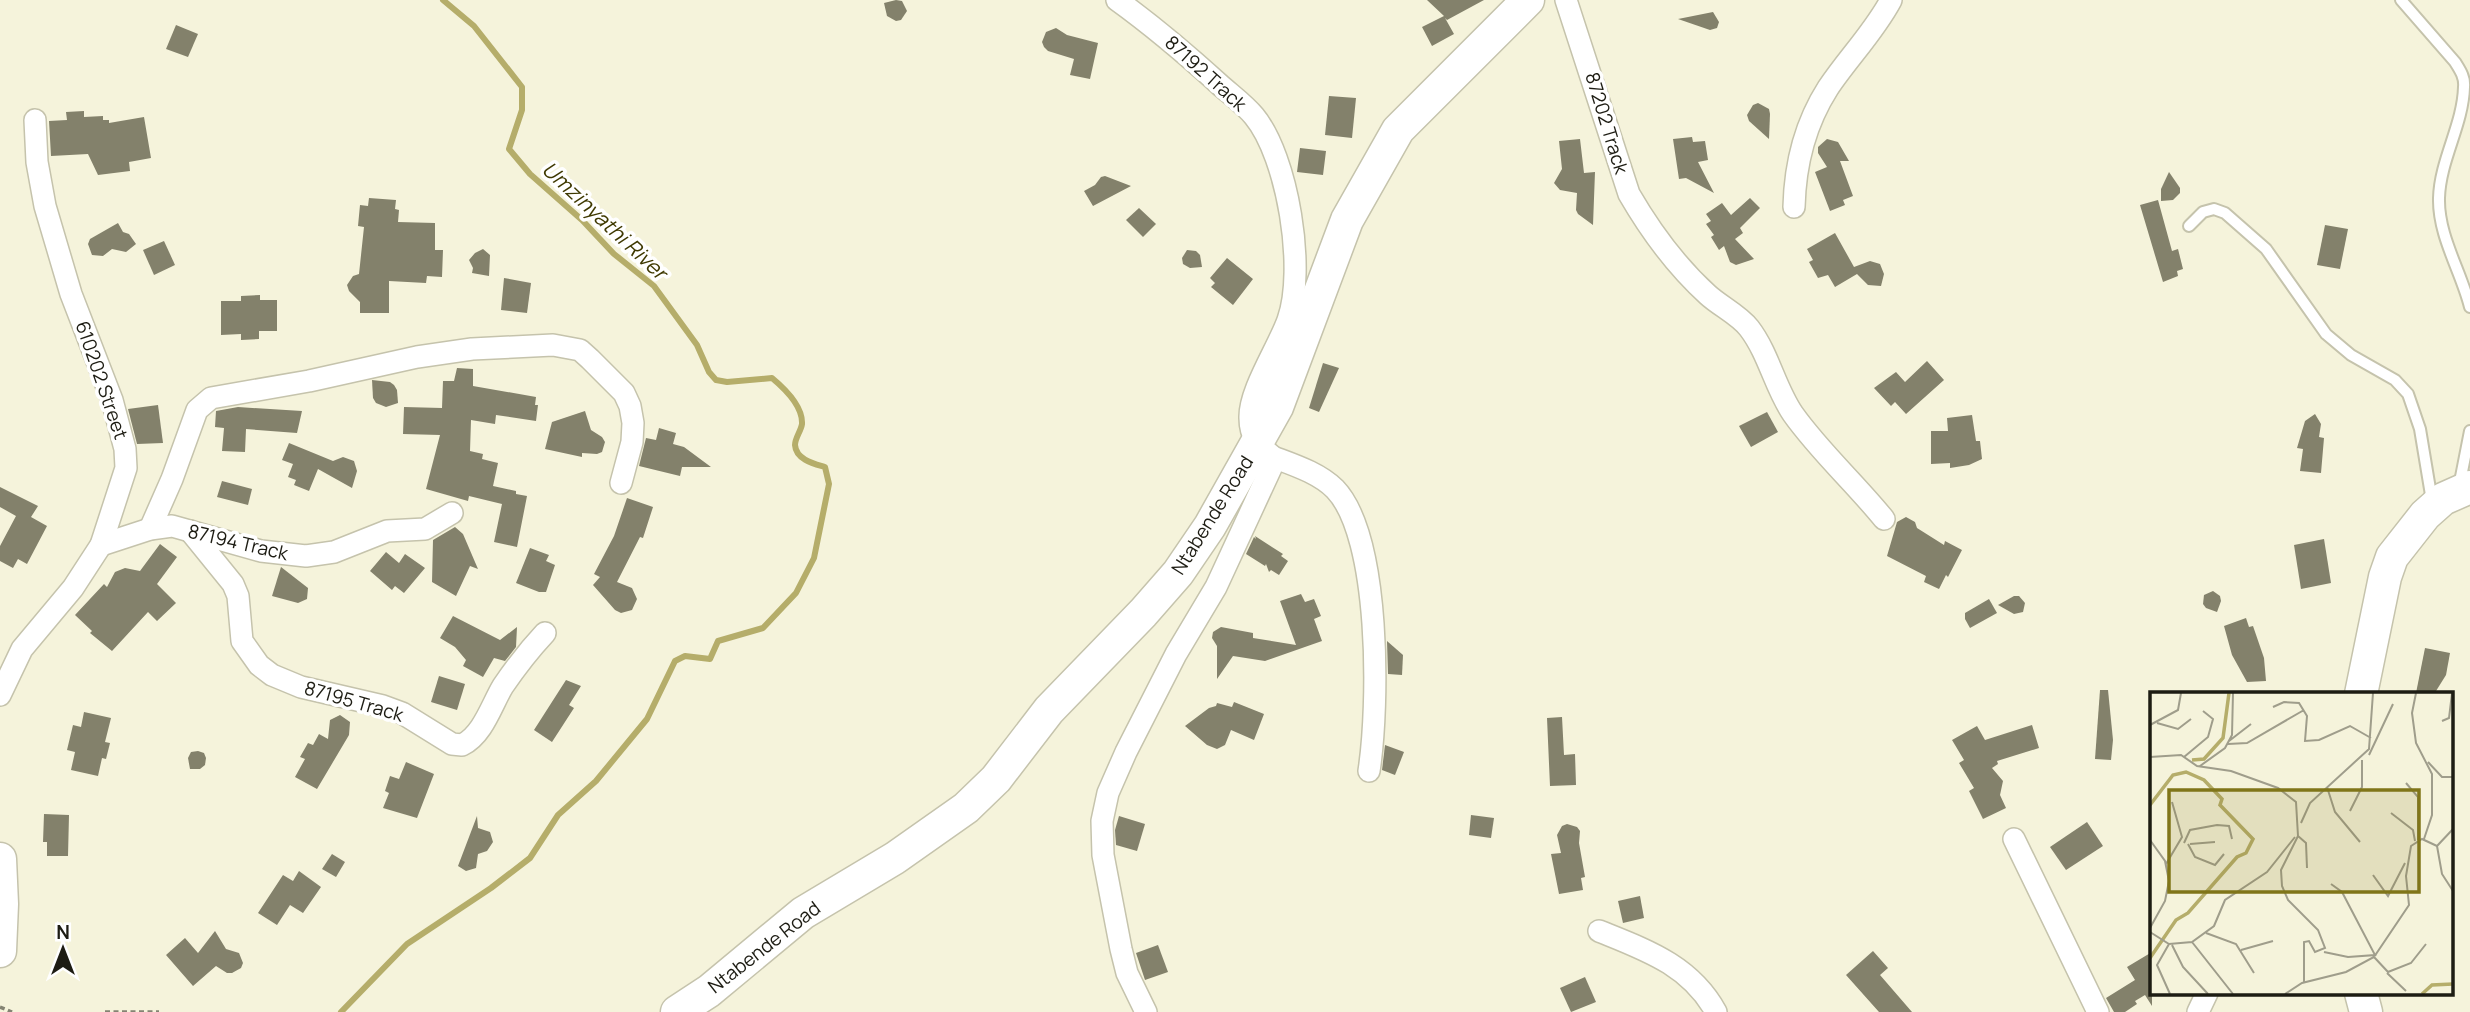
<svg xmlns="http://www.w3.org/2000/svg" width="2470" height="1012" viewBox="0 0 2470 1012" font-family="Manrope,sans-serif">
	<rect width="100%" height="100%" fill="#f5f3db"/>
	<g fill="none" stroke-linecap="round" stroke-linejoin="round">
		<path stroke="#b5ad6a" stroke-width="6" d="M341,1012L407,944L491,888L530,858L558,815L596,781L647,719L675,661L685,656L710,659L718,641L763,628L796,593L814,558L829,484L825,467C815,464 796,460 795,445C795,438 801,431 802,424C803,406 784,388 772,378L727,382L716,380L709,372L697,345L654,286L614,254L582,220L530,174L509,149L522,110V87L474,26L443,0"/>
	</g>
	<g fill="#83816b">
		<path d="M896,0L902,1L907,11L901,20L896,21L887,16L884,3Z"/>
		<path d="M1427,0H1484L1447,20L1445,18L1454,34L1432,46L1422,27L1444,16Z"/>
		<path d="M1713,12L1719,22L1717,28L1710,30L1678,19Z"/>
		<path d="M176,25L198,34L188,57L166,49Z"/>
		<path d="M1056,28L1067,35L1098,43L1090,79L1070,75L1074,59L1048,51L1044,47L1042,42L1046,32Z"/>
		<path d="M1329,96L1356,98L1352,138L1325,135Z"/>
		<path d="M1758,103L1769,109L1770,114L1769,139L1749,121L1747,115L1753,105Z"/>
		<path d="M84,111V117L103,116V120H109V123L144,117L151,158L129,162L130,171L98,175L88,154L51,156L49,121L67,120L66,112Z"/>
		<path d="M1692,137L1693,142L1705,141L1708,160L1698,162L1714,193L1686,178L1679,179L1673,139Z"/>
		<path d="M1580,139L1584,173L1595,172L1593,225L1578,214L1576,210L1577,193L1560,190L1554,183L1562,169L1559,141Z"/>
		<path d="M1827,139L1838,142L1849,161H1840L1853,196L1843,200L1845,205L1830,211L1815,172L1827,167L1818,153V147Z"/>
		<path d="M1300,148L1326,151L1323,175L1297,172Z"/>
		<path d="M2169,172L2180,188V193L2173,200L2161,201V189Z"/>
		<path d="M1105,176L1131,186L1093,206L1084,191L1095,185L1101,177Z"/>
		<path d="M369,198L396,200L395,209L399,210L398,222L435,223V250H443L442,277L427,276L426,283L389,281V313H360V302L349,291L347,285L353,276L359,274L364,227L358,226L360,205L368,206Z"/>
		<path d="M1750,198L1760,208L1740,228L1743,233L1735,239L1754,259L1736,265L1730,262L1724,246L1719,250L1711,237L1714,235L1706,224L1711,221L1706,214L1722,203L1731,215Z"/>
		<path d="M2158,200L2172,251L2178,249L2183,269L2177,271L2178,276L2163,282L2140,205Z"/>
		<path d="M1139,208L1156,224L1143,237L1126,220Z"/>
		<path d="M118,223L123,232L129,234L136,244L126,252L112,249L103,256L92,255L88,244L90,239Z"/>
		<path d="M2325,225L2348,229L2340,269L2317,265Z"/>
		<path d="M1835,233L1854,267L1870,261L1880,264L1884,274L1881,286L1868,285L1857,274L1835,287L1828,275L1818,278L1809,262L1813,260L1807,249Z"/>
		<path d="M164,241L175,265L154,275L143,250Z"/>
		<path d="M483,249L490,255L489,276L472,273L473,268L469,260L475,253Z"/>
		<path d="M1187,250L1196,251L1200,255L1202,267L1190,268L1183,264L1182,258Z"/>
		<path d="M1227,258L1253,279L1233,305L1211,287L1215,283L1210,278Z"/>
		<path d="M504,278L531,283L527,313L501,310Z"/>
		<path d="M260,295V300H277V331H259V339L241,340V334L221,335V301H241V296Z"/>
		<path d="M1927,361L1944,380L1906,414L1895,402L1891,406L1874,388L1896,372L1905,382Z"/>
		<path d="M1323,363L1339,368L1319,412L1309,408Z"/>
		<path d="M457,368L473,369V386L536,397L535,405H538L536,421L496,415L495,424L471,420L470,451L483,454L482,459L498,463L493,486L516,491V494L527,496L517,547L494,542L502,504L469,496L468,501L426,489L440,435L403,434L404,407L442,408L443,381H454Z"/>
		<path d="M372,380L390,382L394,385L397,390L398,403L386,407L376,403L373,398Z"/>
		<path d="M158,405L163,443L137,444L128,409Z"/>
		<path d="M238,407L302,411L297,433L246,429L245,452L222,451L224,428L215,427L216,411Z"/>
		<path d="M585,411L591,430L602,437L605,442L602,452L597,454L582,453V457L545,449L552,422Z"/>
		<path d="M1767,412L1778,432L1751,447L1739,426Z"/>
		<path d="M2315,414L2321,424L2319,437L2324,438L2321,473L2300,471L2303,449L2297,448L2305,421Z"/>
		<path d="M1972,415L1976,441H1980L1982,459L1969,465L1950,468V463L1931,464V431H1948L1947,418Z"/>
		<path d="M659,428L676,433L673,444L684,447L711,467H682L680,476L639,466L646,438L656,440Z"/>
		<path d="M289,443L333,461L343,457L354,461L357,471L352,488L318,469L309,491L294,485L296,480L288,477L293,464L282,460Z"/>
		<path d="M222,481L252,489L248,505L217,497Z"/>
		<path d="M0,487L38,506L31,517L47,526L27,564L18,559L13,568L0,561V546L16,516L0,507Z"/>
		<path d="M627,498L653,507L643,538L640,537L617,582L632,588L637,599L632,610L621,613L615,610L593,585L600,577L594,574L614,536Z"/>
		<path d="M1906,517L1915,522L1917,528L1944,545L1945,541L1962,550L1948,577L1946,575L1939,589L1924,582L1926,576L1887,556L1897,522Z"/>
		<path d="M455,527L463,534L478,569L470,566L456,596L432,582L433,540Z"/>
		<path d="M1255,536L1283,554L1281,556L1288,561L1279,575L1271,570L1269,572L1266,564L1265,566L1246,554L1254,537L1256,539Z"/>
		<path d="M2324,539L2331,583L2301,589L2294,545Z"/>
		<path d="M160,544L177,557L157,584L176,603L157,621L148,612L112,651L90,633L92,631L75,615L104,584L107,587L115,572L125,568L140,571Z"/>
		<path d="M530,548L549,555L546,561L555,565L546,592H539L516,583Z"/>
		<path d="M386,552L399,563L405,554L425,568L404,593L395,586L392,590L370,571Z"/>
		<path d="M281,567L308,588L307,599L298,603L272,596Z"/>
		<path d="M2213,591L2220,596L2221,601L2217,612L2206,608L2203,604L2204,595Z"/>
		<path d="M1301,594L1305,602L1314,599L1321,616L1314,619L1322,641L1265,661L1233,656L1217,679V646L1212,638L1213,632L1221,627L1253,633V638L1296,645L1280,601Z"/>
		<path d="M2014,596H2019L2025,603L2023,612L2014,614L1998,605Z"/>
		<path d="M1989,599L1997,613L1970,628L1965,619V613Z"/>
		<path d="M453,616L500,640L517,627L516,647L505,661L494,658L483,677L463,666L466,660L455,647L440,638Z"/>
		<path d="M2246,618L2249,627L2253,626L2264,658L2266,681L2247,682L2232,655L2224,626Z"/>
		<path d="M1387,641L1403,655L1402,675L1388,674Z"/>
		<path d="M2425,648L2450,653L2446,675L2436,691L2416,693Z"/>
		<path d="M439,676L465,684L457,710L431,702Z"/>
		<path d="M566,680L581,686L569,705L574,708L552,742L534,730Z"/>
		<path d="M2100,690H2108L2113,740L2111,760L2095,759Z"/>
		<path d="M1234,702L1264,714L1254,740L1231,730L1225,745L1217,749L1207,745L1185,726L1209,708L1216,706L1217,703L1232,707Z"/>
		<path d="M84,712L111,718L105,742L110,743L106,759L102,758L98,776L71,770L75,752L67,750L73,725L81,727Z"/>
		<path d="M340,715L350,722L349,735L317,789L295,777L305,759L300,757L308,743L313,745L319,734L328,739L330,720Z"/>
		<path d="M1562,717L1564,755L1575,754L1576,785L1550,786L1547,718Z"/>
		<path d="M2032,725L2039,748L1997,761L1998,764L1992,768L2003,781L2000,795L2006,808L1983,819L1969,791L1974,788L1959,763L1964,760L1952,740L1977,726L1985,740Z"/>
		<path d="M1385,745L1404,752L1395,775L1382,770Z"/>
		<path d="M198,751L204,753L206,758L205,765L200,769H190L188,758L191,752Z"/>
		<path d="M406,762L434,774L417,818L383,808L389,793L385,791L390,776L399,779Z"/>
		<path d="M44,814L69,815L68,856H47V842H43Z"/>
		<path d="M1471,815L1494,818L1491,838L1469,835Z"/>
		<path d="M477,816L478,828L490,832L493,842L487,851L478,854L476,868L466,871L458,866Z"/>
		<path d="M1119,816L1145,824L1137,851L1116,845L1115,830Z"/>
		<path d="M2087,822L2103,846L2066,870L2050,847Z"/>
		<path d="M1567,824L1577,827L1580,831L1579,843L1585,877L1581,878L1583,890L1559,894L1551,854L1561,853L1557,835L1562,826Z"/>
		<path d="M332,854L345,862L336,877L322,869Z"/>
		<path d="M299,871L321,887L303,913L290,905L277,925L258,913L283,875L293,881Z"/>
		<path d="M1640,896L1644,918L1623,923L1618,901Z"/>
		<path d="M215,931L226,949L239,953L243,963L241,968L232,973H227L216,966L193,986L166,955L185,938L198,953Z"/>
		<path d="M1158,945L1168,972L1145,980L1136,953Z"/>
		<path d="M1873,951L1888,968L1880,975L1912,1012H1879L1846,975Z"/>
		<path d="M2152,952V1006L2145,995L2135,1001L2137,1004L2125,1012H2114L2106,998L2135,980L2127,967Z"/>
		<path d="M1585,977L1596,1002L1571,1012L1560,988Z"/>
	</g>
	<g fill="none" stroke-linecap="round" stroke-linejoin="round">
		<defs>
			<g id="lane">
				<path d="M2401,0L2455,62C2460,70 2465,77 2464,87C2463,125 2440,160 2439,198C2438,236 2461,271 2470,307"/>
				<path d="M2189,226L2203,212L2214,209L2225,213L2266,249L2326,334L2351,355L2395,380L2408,394L2420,429L2432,501"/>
				<path d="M2459,487L2470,431"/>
			</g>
			<g id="street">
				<path d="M1117,0C1153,26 1186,54 1219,84C1230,94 1244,104 1254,116C1288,157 1306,270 1288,320C1278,348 1249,391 1250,418C1250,438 1259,445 1273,457L1271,468L1216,587L1176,654L1126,752L1108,793L1102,821L1103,855L1121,949L1127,973L1146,1012"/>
				<path d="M1566,0L1629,194C1651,232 1675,265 1708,295C1720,306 1739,315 1749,328C1769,354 1775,388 1793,414C1820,452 1855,483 1884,519"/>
				<path d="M1794,207C1795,165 1805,124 1828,88C1848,58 1874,32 1891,0"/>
				<path d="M1273,457C1294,465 1319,473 1335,489C1381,537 1379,706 1369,771"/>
				<path d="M150,529L172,479L197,410L211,398L309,381L417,357L472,349L553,345L580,350L590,359L624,393L630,406L633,423L632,442L621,483"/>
				<path d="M190,531L233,584L238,596L242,641L259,665L272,675L301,687L383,706L402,713L452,744L462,745C483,735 492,704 503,686C516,667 530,649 545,633"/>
				<path d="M101,545L150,529L172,526L261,551L306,556L334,552L387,531L425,529L452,513"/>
				<path d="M0,695L22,649L73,588L101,545L126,468L125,449L112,400L71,294L45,206L37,162L35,120"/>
				<path d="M2014,839L2098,1012"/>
				<path d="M1599,931C1646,950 1690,965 1716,1012"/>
				<path d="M2198,1012L2207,993"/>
			</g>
			<g id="secondary">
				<path d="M2361,694L2385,577L2392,557L2425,515L2443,499L2470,487"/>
				<path d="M0,859L2,904L0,951"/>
				<path d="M2361,993L2366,1012"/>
				<path d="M677,1012L709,991L803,913L895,858L966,808L996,779L1049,710L1143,613L1178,573L1210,526L1277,407L1347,220L1398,130L1528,0"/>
			</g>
		</defs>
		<use href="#lane" stroke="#c5c3ac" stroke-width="14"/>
		<use href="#street" stroke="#c5c3ac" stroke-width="24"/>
		<use href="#secondary" stroke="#c5c3ac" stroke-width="35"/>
		<g stroke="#848373" stroke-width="3.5" stroke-dasharray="5 3.5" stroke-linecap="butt">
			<path d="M0,1007L12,1012"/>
			<path d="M105,1012H159"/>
		</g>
		<use href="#lane" stroke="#fff" stroke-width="10"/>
		<use href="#street" stroke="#fff" stroke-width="21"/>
		<use href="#secondary" stroke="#fff" stroke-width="32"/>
	</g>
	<g text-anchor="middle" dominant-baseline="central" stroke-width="7" stroke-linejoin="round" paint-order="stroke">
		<g font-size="19" fill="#1d1c13" stroke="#fff">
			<text transform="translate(1206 73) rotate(42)">87192 Track</text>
			<text transform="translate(1607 123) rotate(73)">87202 Track</text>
			<text transform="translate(102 380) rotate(71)">610202 Street</text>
			<text transform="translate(1212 515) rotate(-58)">Ntabende Road</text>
			<text transform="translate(238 542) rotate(13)">87194 Track</text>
			<text transform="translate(354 701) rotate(16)">87195 Track</text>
			<text transform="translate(764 947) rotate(-38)">Ntabende Road</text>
		</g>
		<g font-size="21" font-style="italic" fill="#3f3901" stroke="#fff">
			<text transform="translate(605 220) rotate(43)">Umzinyathi River</text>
		</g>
	</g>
	<g transform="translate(2150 692)">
		<rect width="303" height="303" fill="#f5f3db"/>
		<path fill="none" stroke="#b5ad6a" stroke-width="3.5" d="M42,68L54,67L73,46L79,1M0,113L23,83L36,80L54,88L72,107L70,113L103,147L96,161L87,165L38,221L26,228L0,266M272,302L282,293L303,292"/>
		<path fill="none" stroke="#9f9d8b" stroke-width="2" d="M266,1L262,21L266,51L282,82V123L274,147M123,15L134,10L149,11L157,24L155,49L169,48L200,34L221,46M292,29L299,26L302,1M7,31L28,37L41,27M0,33L28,18L31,1M79,49L101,32M78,52L97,51L154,18M219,63L243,12M0,65L31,63L47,74L81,79L128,96L146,110L148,144L131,178L132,194L138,208L168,238L175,256L165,260L159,249L154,250V291M34,65L58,45L63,27L53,19M278,70L292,85H303M50,74L75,56L82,43L83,1M256,91L268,105V148M177,95L185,120L210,150M200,119L212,95V68M241,121L263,138L265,149M151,131L160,111L219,57L223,1M148,144L156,151L157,176M0,148L15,169L19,189L15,209L0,236M34,151L40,138L67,133L79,134L82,147M38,152L45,165L65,173L74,162M40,152L65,150M287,154L292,182L303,199M287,154L303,137M16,172L32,145L22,110M223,183L238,204L255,171M0,240L19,252L42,250L64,234L75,208L117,180L145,145M56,241L86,252L104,281M42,250L83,302M19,252L7,273L20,302M22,253L33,275L58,302M91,258L123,249M174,260L198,265L225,263L192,200L181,192M224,265L238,280L261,271L276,252M237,281L256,299M135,302L152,291L196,280L224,265L259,213L256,184L261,154L272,147L287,154"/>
		<path fill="#807519" fill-opacity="0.15" stroke="#807519" stroke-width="3.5" d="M19,98H269V200H19Z"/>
		<rect width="303" height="303" fill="none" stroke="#1d1c13" stroke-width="3.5"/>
	</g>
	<g transform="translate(63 949)" stroke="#ffffff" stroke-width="5" paint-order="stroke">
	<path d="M0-5L12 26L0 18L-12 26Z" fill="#1d1c13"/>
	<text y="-10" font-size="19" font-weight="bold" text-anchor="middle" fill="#1d1c13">N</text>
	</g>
</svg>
